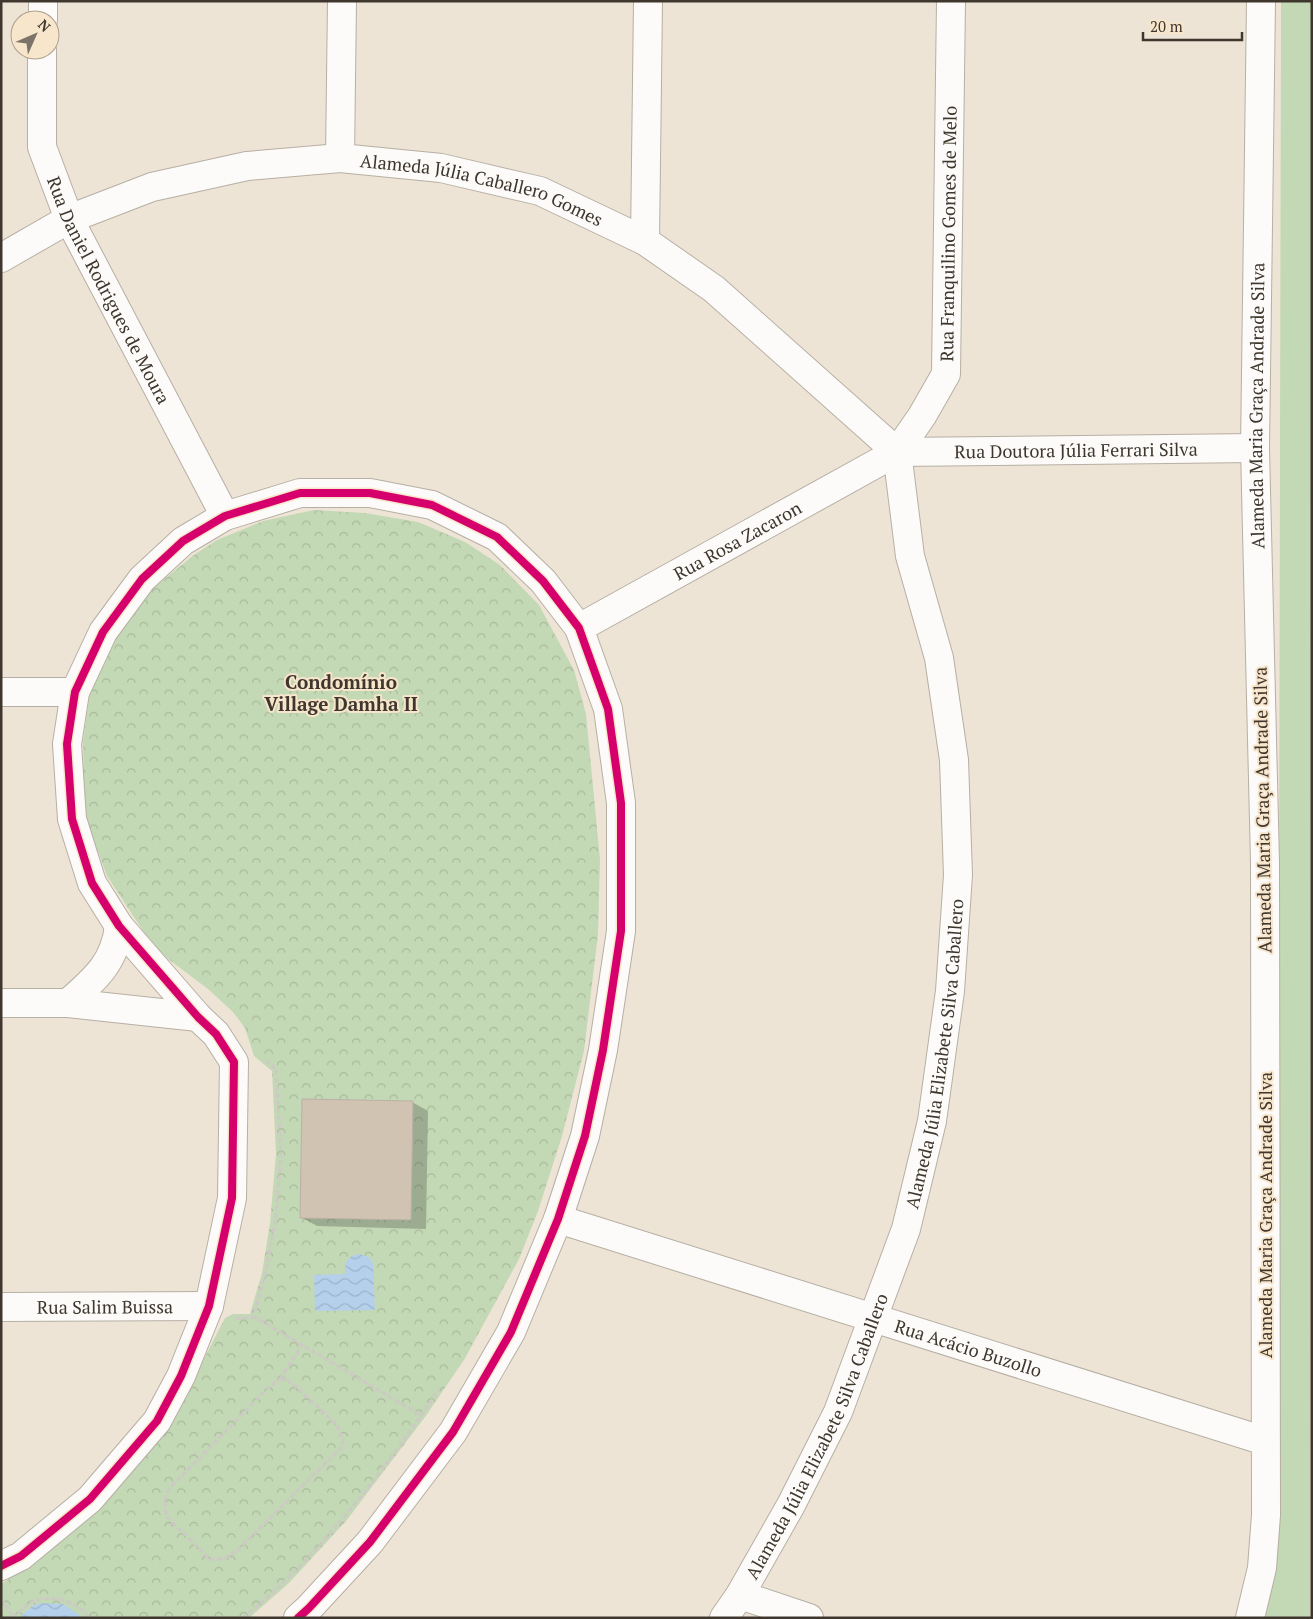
<svg xmlns="http://www.w3.org/2000/svg" width="1313" height="1619" viewBox="0 0 1313 1619" font-family="'PT Serif',serif">
	<defs>
		<pattern id="park-crowns" width="20" height="18" patternUnits="userSpaceOnUse" patternTransform="scale(1.25)"><rect width="20" height="18" fill="#c3d8b4"/><path d="M2 6a3 3 0 1 1 6 0M12 15a3 3 0 1 1 6 0" fill="none" stroke="#a9ba9b"/></pattern>
		<pattern id="water-waves" width="16" height="10" patternUnits="userSpaceOnUse" patternTransform="scale(1.25)"><rect width="16" height="10" fill="#b5d0eb"/><path d="M0 5q4-4 8 0t8 0" fill="none" stroke="#9db3ca"/></pattern>
	</defs>
	<rect width="100%" height="100%" fill="#eee4d6"/>
	<path fill="#c3d8b4" d="M1281,1H1311L1310,1618H1262L1278,1374Z"/>
	<path fill="url(#park-crowns)" d="M314,510L365,513L418,522L465,542L500,565L539,605L574,670L586,714L600,859L598,934L584,1051L562,1136L538,1211L519,1259L464,1360L425,1417L346,1521L289,1583L249,1618H1V1584L35,1563L70,1534L106,1500L183,1399L225,1318L233,1314H250L262,1273L270,1223L276,1154L272,1071L254,1056L245,1028L233,1012L208,989L155,949L107,876L85,816L83,742L90,691L115,636L152,589L194,555L217,540L263,521Z"/>
	<g fill="url(#water-waves)">
		<path d="M358,1254L369,1257L373,1263L375,1310L315,1311L314,1275L345,1274C344,1264 347,1256 358,1254Z"/>
		<path d="M42,1603L63,1604L84,1618H18L34,1605Z"/>
	</g>
	<path fill="#0003" d="M412,1102L428,1111L426,1229L317,1226L301,1217Z"/>
	<path fill="#d0c3b1" stroke="#bab1a7" d="M302,1099L413,1101L411,1220L300,1218Z"/>
	<g fill="none" stroke-linecap="round" stroke-linejoin="round">
		<defs>
			<g id="street">
				<path d="M43,20V1"/>
				<path id="s1" d="M42,50V147L69,219L225,516"/>
				<path d="M340,158L342,1"/>
				<path d="M645,241L648,1"/>
				<path id="s2" d="M1,258L69,219L152,187L247,166L340,158L441,168L540,191L645,241L714,289L897,452"/>
				<path id="s3" d="M897,452L1255,448"/>
				<path id="s4" d="M579,628L897,452L922,416L946,374L951,1"/>
				<path d="M1,692H75"/>
				<path d="M1,1003H68L198,1017"/>
				<path d="M68,1003C94,980 115,963 119,926"/>
				<path id="s5" d="M558,1219L1265,1441"/>
				<path id="s6" d="M1,1307L209,1306"/>
				<path d="M1,1566L21,1556L90,1499L157,1421L181,1376L209,1306L232,1198L234,1062L216,1034L198,1017L119,926L92,883L72,819L67,744L75,692L103,632L142,579L183,541L225,516L300,493H370L432,505L497,537L543,581L579,628L608,709L621,803V931L603,1050L585,1136L558,1219L511,1332L453,1432L370,1542L309,1608L298,1618"/>
				<path d="M740,1595L809,1618"/>
				<path id="s7" d="M724,1618L740,1595L791,1505L838,1412L906,1229L932,1121L950,991L958,875L954,760L939,658L910,556L897,452"/>
				<path id="s8" d="M1250,1618L1262,1568L1266,1515L1265,863L1255,448L1261,1"/>
			</g>
		</defs>
		<use href="#street" stroke="#b6afa4" stroke-width="30"/>
		<g stroke="#cdc9c5" stroke-width="3" stroke-dasharray="5 2.5" stroke-linecap="butt">
			<path d="M253,1316L422,1416"/>
			<path d="M236,1318H253L265,1275L275,1224L281,1155L276,1069L266,1061"/>
			<path d="M280,1379H286L295,1386L337,1425L343,1441L342,1447L238,1550L224,1559H210L167,1517C164,1507 164,1499 169,1489L270,1386Z"/>
			<path d="M280,1379L302,1345"/>
			<path d="M1,1599L14,1617"/>
			<path d="M13,1618C19,1612 27,1604 35,1601C53,1594 78,1602 89,1618"/>
			<path d="M243,1618C258,1605 273,1593 286,1580C343,1524 395,1455 439,1389"/>
		</g>
		<use href="#street" stroke="#fcfbf9" stroke-width="28"/>
		<defs>
			<path id="cycleway" d="M1,1566L21,1556L90,1499L157,1421L181,1376L209,1306L232,1198L234,1062L216,1034L198,1017L119,926L92,883L72,819L67,744L75,692L103,632L142,579L183,541L225,516L300,493H370L432,505L497,537L543,581L579,628L608,709L621,803V931L603,1050L585,1136L558,1219L511,1332L453,1432L370,1542L309,1608L298,1618"/>
		</defs>
		<use href="#cycleway" stroke="#f8e6cc" stroke-width="11"/>
		<use href="#cycleway" stroke="#d6006c" stroke-width="8"/>
	</g>
	<g text-anchor="middle" dominant-baseline="central" stroke-width="4" stroke-linejoin="round" paint-order="stroke">
		<g font-size="18" fill="#3f372e" stroke="#f8e6cc">
			<text stroke="none"><textPath href="#s2" startOffset="504">Alameda Júlia Caballero Gomes</textPath></text>
			<text stroke="none"><textPath href="#s4" startOffset="596">Rua Franquilino Gomes de Melo</textPath></text>
			<text stroke="none"><textPath href="#s1" startOffset="255">Rua Daniel Rodrigues de Moura</textPath></text>
			<text stroke="none"><textPath href="#s8" startOffset="1214">Alameda Maria Graça Andrade Silva</textPath></text>
			<text stroke="none"><textPath href="#s3" startOffset="179">Rua Doutora Júlia Ferrari Silva</textPath></text>
			<text stroke="none"><textPath href="#s4" startOffset="181">Rua Rosa Zacaron</textPath></text>
			<text transform="translate(1262 810) rotate(-91)">Alameda Maria Graça Andrade Silva</text>
			<text stroke="none"><textPath href="#s7" startOffset="609">Alameda Júlia Elizabete Silva Caballero</textPath></text>
			<text transform="translate(1265 1215) rotate(-90)">Alameda Maria Graça Andrade Silva</text>
			<text stroke="none"><textPath href="#s6" startOffset="104">Rua Salim Buissa</textPath></text>
			<text stroke="none"><textPath href="#s5" startOffset="430">Rua Acácio Buzollo</textPath></text>
			<text stroke="none"><textPath href="#s7" startOffset="205">Alameda Júlia Elizabete Silva Caballero</textPath></text>
		</g>
		<g font-size="19" font-weight="bold" fill="#3f372e" stroke="#f8e6cc">
			<text x="341" y="681">Condomínio<tspan x="341" dy="22">Village Damha II</tspan></text>
		</g>
	</g>
	<rect width="1313" height="1619" fill="none" stroke="#3f372e" stroke-width="5"/>
	<g transform="translate(35 35) rotate(45)"><circle r="24" fill="#f8e6cc" stroke="#aea08d"/>
	<path d="M0-4L9 19L0 12L-9 19Z" fill="#7c7469"/>
	<text y="-8" font-size="14" font-weight="bold" text-anchor="middle" fill="#3f372e">N</text>
	</g>
	<path d="M1143 32v8h99v-8" fill="none" stroke="#3f372e" stroke-width="2.5"/>
	<text x="1150" y="32" font-size="15" fill="#3f372e" stroke="#f8e6cc" stroke-width="4" paint-order="stroke">20 m</text>
</svg>
